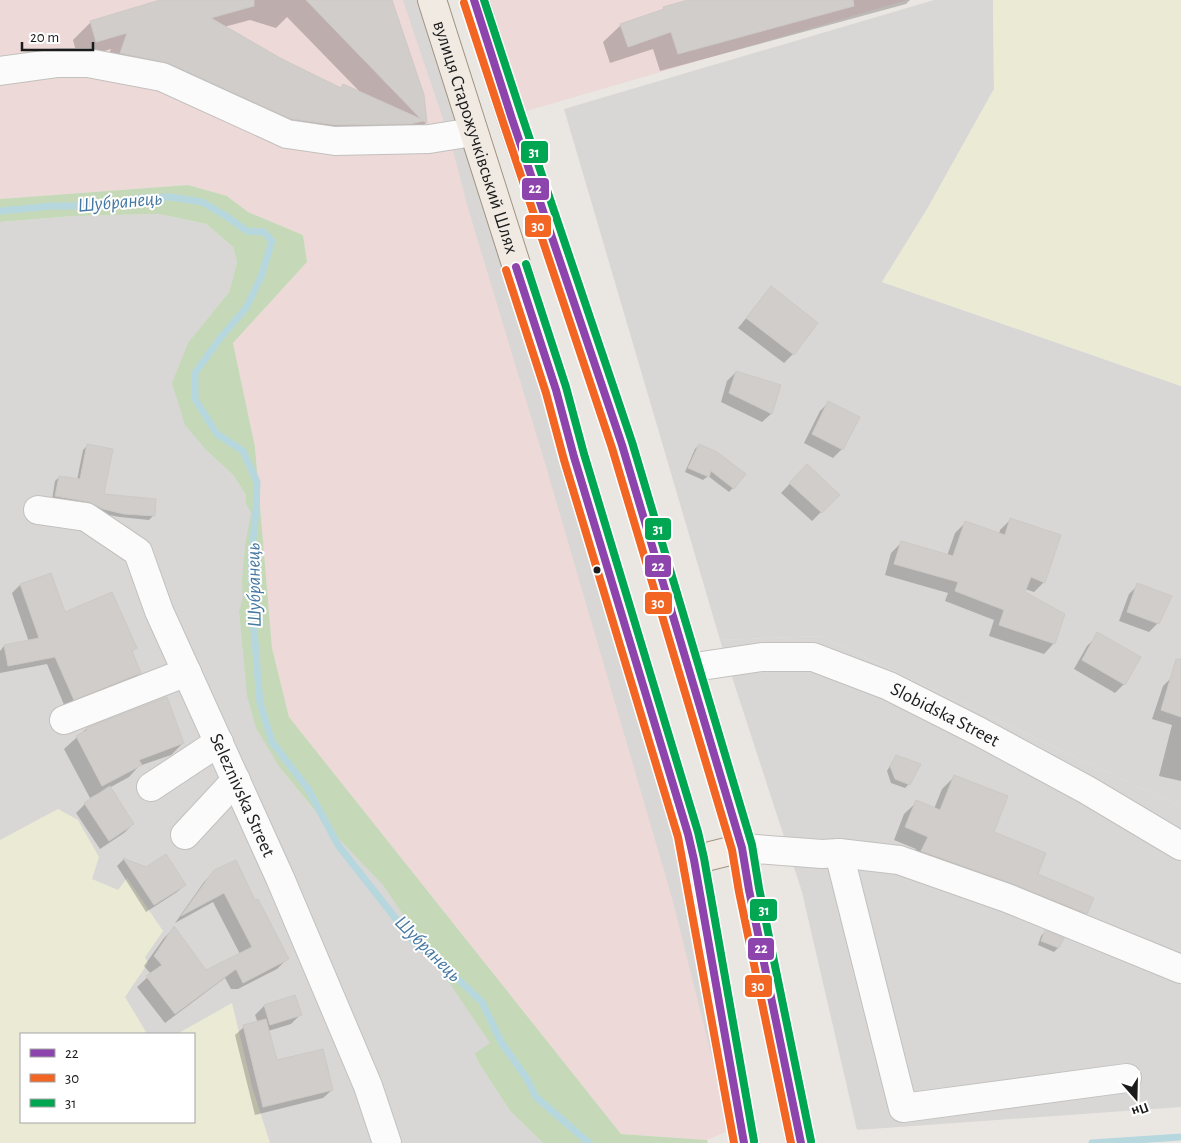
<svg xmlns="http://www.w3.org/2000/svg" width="1181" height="1143" viewBox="0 0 1181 1143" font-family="'Alegreya Sans',sans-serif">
	<rect width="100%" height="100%" fill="#eae7e3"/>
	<g fill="#d9d7d5" fill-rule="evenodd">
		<path d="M934,0H993L994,89L926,211L882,282L1181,386V807L820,636L720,640L564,109Z"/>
		<path d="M159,214L206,224L233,247L237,262L229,292L209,317L207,451L233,475L246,495V538L280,768L362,868L442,986L480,1065L510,1111L543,1143H0V222L74,216ZM21,1034H194V1122H21Z"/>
	</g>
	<g fill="#edd9d7">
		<path d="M0,0H436L752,1121L707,1140L621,1134L289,717L272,648L255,447L233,343L307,262L303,235L248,212L227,196L188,185L0,199Z"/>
		<path d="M484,0H907L520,113Z"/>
	</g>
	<g fill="#ebead5">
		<path d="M993,0H1181V386L882,282L926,211L994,89Z"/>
		<path d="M58,809L78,820L99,857L92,879L118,890L127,878L163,931L145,957L148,963L125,997L146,1032L143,1034H21V1122H194V1034H177L232,1003L253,1090L270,1143H0V840Z"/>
	</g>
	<path fill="#c5d9b8" d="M188,185L227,196L248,212L303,235L307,262L233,343L255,447L272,648L289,717L621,1134L707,1140L708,1143H543L510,1111L480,1065L441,985L362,868L280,768L256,728L247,696L239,610L246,538V495L233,475L207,451L185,425L172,383L188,343L229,292L237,262L233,247L206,224L159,214L74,216L0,222V199Z"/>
	<g fill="#d8d7d5">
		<path d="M403,0H442L710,902L729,1126L672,898L545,463L468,208L451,143Z"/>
		<path d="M239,490L251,513L241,567L243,597L235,626V668L240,705L249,745L383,885L490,1043L434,1081L372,1131L293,955L191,740L120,552Z"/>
		<path d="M820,636L1181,807V1107L857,1130L802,892L720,640Z"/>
		<path d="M64,685L86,726L71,735L98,785L0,836V717Z"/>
		<path d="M191,744L205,775L143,827L113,785L145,767L143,763Z"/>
		<path d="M205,778L241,852L198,874V876L188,881L166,848L139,866L132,859L150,826Z"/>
	</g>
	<g fill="#0003" fill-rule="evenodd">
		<path d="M165,0H391L423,96L426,123L408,140L317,143L150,80L103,71L111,49L78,59L73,40L91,22ZM287,17L361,93L343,85L340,89L281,60L224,27L250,20L276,28Z"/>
		<path d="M693,0H910L906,4L660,71L653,49L610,63L603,42L621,25L660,12L664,8Z"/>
		<path d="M771,288L793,354L784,363L738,328Z"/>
		<path d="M736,372L779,386L771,414L762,422L721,402L727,381Z"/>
		<path d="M829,402L842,449L833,458L804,443L820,411Z"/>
		<path d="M699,445L733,488L729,492L708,476L703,480L685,472L695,449Z"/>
		<path d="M87,446L103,495L153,516L149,520L120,517L98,513L52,500L55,481L59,477L77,480L83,450Z"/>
		<path d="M798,475L838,495L812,521L781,493Z"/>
		<path d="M1010,520L1044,582L1034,592L1025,589L1023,592L1054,643L1044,654L989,636L994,620L945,601L948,593L885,575L891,553L902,542L947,556L955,533L966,522L999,534L1000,530Z"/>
		<path d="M50,575L64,614L135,648L131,653L140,673L132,681L65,707L47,664L0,673V651L4,646L29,642L12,593L20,585Z"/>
		<path d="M1138,585L1158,623L1149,632L1119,621L1129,594Z"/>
		<path d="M1096,637L1124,684L1115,693L1074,669L1087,646Z"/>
		<path d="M1172,677L1181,680V781L1159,776L1172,725L1152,719L1163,686Z"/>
		<path d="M167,699L183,743L171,755L139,766L129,777L109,788L133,824L124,833L100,849L76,813L85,804L98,796L97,794L90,798L64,749L86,729Z"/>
		<path d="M896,756L909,784L905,788L891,783L887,771Z"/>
		<path d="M954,777L992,832L1036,875L1086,913L1073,925L910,863L916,849L894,840L904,814L917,802L934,809L942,789Z"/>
		<path d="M124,859L185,885L177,892L146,912L117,866Z"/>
		<path d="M214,872L255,902L287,959L277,969L238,989H231L225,978L165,1023L137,987L151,974L144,966L164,938L174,928L206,972L240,954L213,902L175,923L204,882Z"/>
		<path d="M1045,932L1058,948L1054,952L1038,945L1041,936Z"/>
		<path d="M294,997L300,1015L291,1024L268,1031L276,1062L332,1090L323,1098L255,1115L235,1035L244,1027L258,1023L255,1015L264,1006Z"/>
	</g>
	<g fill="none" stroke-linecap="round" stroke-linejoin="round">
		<g stroke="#b6d7dd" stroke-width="7">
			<path d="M0,211L52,206H96L140,198L171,197L202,202L226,216L247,231L264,232L272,241L261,277L246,308L221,337L195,373V399L217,434L243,451L257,482L256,511L251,558L254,630L260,703L272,742L308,789L338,845L414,942L445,967L482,1002L501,1042L527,1079L536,1097L589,1143"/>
			<path d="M1092,1143L1181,1137"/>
		</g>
	</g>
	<g fill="#d0cdca" stroke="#cdc9c5">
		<path d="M160,0H254V6L211,18L282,59L341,88L343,84L421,119L306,0H392L424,95L427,123L423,121L410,124L336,125L291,119L168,63L120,53L127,33L96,42L90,21Z"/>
		<path d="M688,0H853L854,6L678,54L671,32L628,47L620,24L664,9L663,7Z"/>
		<path d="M771,286L818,323L794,355L746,318Z"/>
		<path d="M736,371L781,385L772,414L729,393Z"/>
		<path d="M828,401L860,417L843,450L812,434Z"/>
		<path d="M87,444L113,449L104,494L156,499L155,516L124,514L103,509L89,502L55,496L59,476L80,479Z"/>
		<path d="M699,444L717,452L746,474L734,489L711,471L709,477L688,468Z"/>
		<path d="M807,464L840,495L822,513L789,483Z"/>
		<path d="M1010,518L1061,535L1045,583L1031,577L1025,592L1065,614L1055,644L999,625L1004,610L955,591L958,582L894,564L901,541L953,556L965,521L1005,535Z"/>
		<path d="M51,573L65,612L112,592L137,648L132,651L141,673L74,700L55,657L8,666L4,645L39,638L20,584Z"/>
		<path d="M1137,583L1172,596L1159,624L1127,612Z"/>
		<path d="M1097,632L1141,657L1125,685L1082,660Z"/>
		<path d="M1176,659H1181V717L1161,710Z"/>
		<path d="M167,697L184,743L139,760L142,765L102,786L76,736L87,730L86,728Z"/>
		<path d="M896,755L921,764L910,785L895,779L890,766Z"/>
		<path d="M954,775L1008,796L994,832L1046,853L1038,874L1094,898L1087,914L1013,884L921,851L928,837L905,827L916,800L940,810Z"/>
		<path d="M110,786L134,824L109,841L84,803Z"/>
		<path d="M166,854L186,885L154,905L123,858L146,867Z"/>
		<path d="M236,860L255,900L258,899L289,959L243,983L236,969L175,1014L146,976L162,965L154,956L174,926L206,970L252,947L224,893L181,916L214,870Z"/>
		<path d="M1045,930L1064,938L1059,948L1041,941Z"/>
		<path d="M295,995L302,1015L270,1025L264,1005Z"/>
		<path d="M266,1019L277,1060L323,1049L333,1090L263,1107L243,1025Z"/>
	</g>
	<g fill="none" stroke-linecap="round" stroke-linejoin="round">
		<defs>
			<g id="minor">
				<path d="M0,71L58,63H88L162,77L287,134L335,141L429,139L473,132"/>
				<path id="s1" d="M38,510L86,517L138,552L159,611L280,878L368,1086L387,1143"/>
				<path id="s2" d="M688,668L762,657H813L889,686L978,731L1087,790L1181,846"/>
				<path d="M64,720L187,672"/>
				<path d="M151,787L219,742"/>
				<path d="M185,835L236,780"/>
				<path d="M742,848L822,854L839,853L899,860L1007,898L1181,969"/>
				<path d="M839,853L903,1108L1127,1078"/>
			</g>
			<g id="major">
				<path id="s3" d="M432,0L556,390L574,457L688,834L694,860L744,1143"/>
				<path d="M474,0L512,119L622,445L742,848L749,890L801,1143"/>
				<path d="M694,860L742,848"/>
			</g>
		</defs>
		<use href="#minor" stroke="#c2c1bf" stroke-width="30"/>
		<use href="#major" stroke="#a09380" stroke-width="30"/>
		<use href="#minor" stroke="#fcfbfb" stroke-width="28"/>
		<use href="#major" stroke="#f0eae2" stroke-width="28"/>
		<defs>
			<g id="bus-1">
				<path d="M474,0L512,119L622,445L742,848L749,890L801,1143"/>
				<path d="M516,267L556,390L574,457L688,834L694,860L744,1143"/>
			</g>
			<g id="bus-2">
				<path d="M464,3L503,122L612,448L732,850L739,892L791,1143"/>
				<path d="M506,270L546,393L564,460L678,837L734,1143"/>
			</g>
			<g id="bus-3">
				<path d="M484,0L522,116L632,442L752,845L759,888L811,1141"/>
				<path d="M526,264L566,387L584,454L698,832L704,858L754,1141"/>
			</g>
		</defs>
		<use href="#bus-1" stroke="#fff" stroke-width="11"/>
		<use href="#bus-2" stroke="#fff" stroke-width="11"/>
		<use href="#bus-3" stroke="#fff" stroke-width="11"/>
		<use href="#bus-1" stroke="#8e44ad" stroke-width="8"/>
		<use href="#bus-2" stroke="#f26522" stroke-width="8"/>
		<use href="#bus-3" stroke="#00a651" stroke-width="8"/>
	</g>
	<circle fill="#1b1b1b" stroke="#fff" stroke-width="2" cx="597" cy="570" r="4.5"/>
	<g text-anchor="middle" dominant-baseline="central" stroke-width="4" stroke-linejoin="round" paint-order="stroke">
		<g font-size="19" fill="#1b1b1b" stroke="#fff">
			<text stroke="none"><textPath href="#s3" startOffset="144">вулиця Старожучківський Шлях</textPath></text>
			<text stroke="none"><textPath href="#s2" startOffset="270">Slobidska Street</textPath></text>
			<text stroke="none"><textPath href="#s1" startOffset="376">Seleznivska Street</textPath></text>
		</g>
		<g font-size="20" font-style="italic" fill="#4578a2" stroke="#fff">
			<text transform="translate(120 202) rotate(-5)">Шубранець</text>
			<text transform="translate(254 585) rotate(-91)">Шубранець</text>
			<text transform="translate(428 949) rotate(45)">Шубранець</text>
		</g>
	</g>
	<g stroke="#fff" stroke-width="2">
		<rect x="520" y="140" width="29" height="24" rx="5" fill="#00a651"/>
		<rect x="521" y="177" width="29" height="24" rx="5" fill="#8e44ad"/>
		<rect x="524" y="214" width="28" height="24" rx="5" fill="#f26522"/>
		<rect x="644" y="517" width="28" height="24" rx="5" fill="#00a651"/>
		<rect x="644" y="554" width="28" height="24" rx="5" fill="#8e44ad"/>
		<rect x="644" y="591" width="29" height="24" rx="5" fill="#f26522"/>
		<rect x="749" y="898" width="29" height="24" rx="5" fill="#00a651"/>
		<rect x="747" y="937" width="28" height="24" rx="5" fill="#8e44ad"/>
		<rect x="744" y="974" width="29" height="24" rx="5" fill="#f26522"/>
	</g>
	<g font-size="14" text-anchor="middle" font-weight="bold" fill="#fff">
		<text x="534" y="157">31</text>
		<text x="535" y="193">22</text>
		<text x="538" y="231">30</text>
		<text x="658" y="534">31</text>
		<text x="658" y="571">22</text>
		<text x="658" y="608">30</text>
		<text x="764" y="915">31</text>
		<text x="761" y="953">22</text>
		<text x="758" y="991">30</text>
	</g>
	<rect x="20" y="1033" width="175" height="90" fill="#ffffff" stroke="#a4a4a4"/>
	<rect x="30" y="1049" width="25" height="8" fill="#8e44ad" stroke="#a4a4a4"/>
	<text x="65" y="1058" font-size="15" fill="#1b1b1b">22</text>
	<rect x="30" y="1074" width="25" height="8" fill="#f26522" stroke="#a4a4a4"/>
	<text x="65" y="1083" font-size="15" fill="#1b1b1b">30</text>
	<rect x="30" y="1099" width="25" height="8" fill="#00a651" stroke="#a4a4a4"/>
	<text x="65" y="1108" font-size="15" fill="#1b1b1b">31</text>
	<g transform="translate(1136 1098) rotate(160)" stroke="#ffffff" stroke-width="4" paint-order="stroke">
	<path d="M0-4L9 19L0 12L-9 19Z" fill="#1b1b1b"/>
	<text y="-8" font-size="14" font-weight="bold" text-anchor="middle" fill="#1b1b1b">Пн</text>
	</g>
	<path d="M22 42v8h71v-8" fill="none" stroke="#1b1b1b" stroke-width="2.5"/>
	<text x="30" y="42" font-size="15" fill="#1b1b1b" stroke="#ffffff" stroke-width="4" paint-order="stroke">20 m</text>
</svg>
